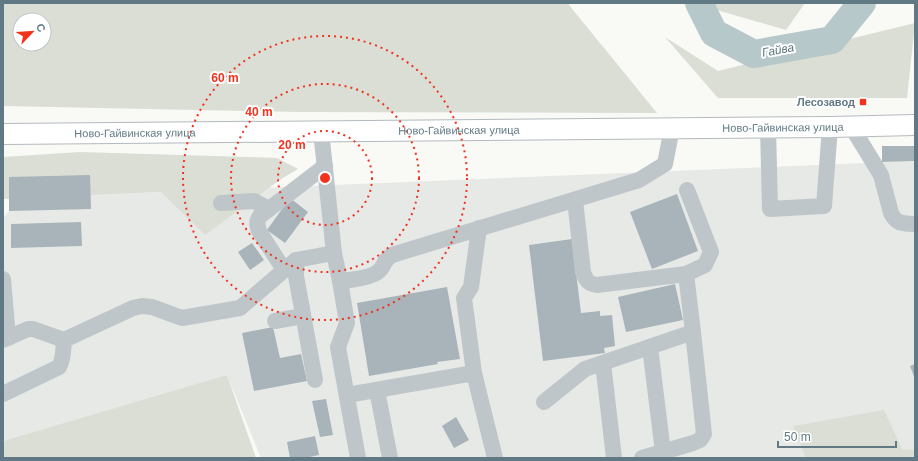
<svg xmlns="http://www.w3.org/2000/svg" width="918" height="461" viewBox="0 0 918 461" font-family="Helvetica,sans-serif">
	<rect width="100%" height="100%" fill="#f9f9f6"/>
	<path fill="#e7e9e7" d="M915,161V458H261L227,375L3,458V218L20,198Z"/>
	<g fill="#daded5" fill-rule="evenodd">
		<path d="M3,3H569V5L657,113L298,112L3,106ZM20,20H44V44H20Z"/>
		<path d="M703,3H805L786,30L703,6Z"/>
		<path d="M915,23L907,98H718L665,37L718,71Z"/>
		<path d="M80,152L277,158L298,169L281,179L205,235L161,192L3,199V157Z"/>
		<path d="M227,375L256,458H3V442L7,440Z"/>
		<path d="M884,410L902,449L915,450V458H806L793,426Z"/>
	</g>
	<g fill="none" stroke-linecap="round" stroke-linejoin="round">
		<path stroke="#b7c8ca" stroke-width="28" d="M699,3L714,33L754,54L832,40L862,3"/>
	</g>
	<g fill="#a8b4b9">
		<path d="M882,146H915V161L882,162Z"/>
		<path d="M90,175L91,209L9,211V177Z"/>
		<path d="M677,194L698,251L652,269L630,212Z"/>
		<path d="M290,198L308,212L285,243L267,230Z"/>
		<path d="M81,222L82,246L11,248V224Z"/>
		<path d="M572,239L581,313L600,311V316L612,315L615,346L604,348L605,353L543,361L529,245Z"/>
		<path d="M252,243L264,260L250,270L238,252Z"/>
		<path d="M675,284L683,320L626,332L618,297Z"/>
		<path d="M447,287L460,359L437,362L438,364L369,376L357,303Z"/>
		<path d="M273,327L280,358L301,354L307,381L254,391L242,333Z"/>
		<path d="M915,364V379L910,366Z"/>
		<path d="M326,399L333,435L320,437L312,401Z"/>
		<path d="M456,417L469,440L454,448L442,426Z"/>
		<path d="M315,436L319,455L305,458H290L287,442Z"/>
	</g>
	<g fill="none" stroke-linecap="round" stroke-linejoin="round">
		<defs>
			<g id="major">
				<path id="s1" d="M3,134L830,127L915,125"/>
			</g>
		</defs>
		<use href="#major" stroke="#b3babe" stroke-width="22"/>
		<g stroke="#bfc6c9" stroke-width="16">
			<path d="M851,126L881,175L891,213C897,225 903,223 915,224"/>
			<path d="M768,128L770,209L824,206L830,127"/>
			<path d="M221,203L254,201L269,209"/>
			<path d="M479,228L471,287L464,298L474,373L495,458"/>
			<path d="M334,253L340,281C350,280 373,278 380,270C385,265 384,259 392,255L639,180L665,164L672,128"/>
			<path d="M296,260V276L315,380"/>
			<path d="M284,270L259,231C257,225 256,222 260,216L325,166"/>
			<path d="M686,274L705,265L711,252L687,190"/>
			<path d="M3,279L8,338"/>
			<path d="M340,281L347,323L338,347L358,458"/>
			<path d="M275,321L303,316"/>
			<path d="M3,340L28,329H33L64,340"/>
			<path d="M650,347L663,452"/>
			<path d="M603,363L614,458"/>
			<path d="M377,390L390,458"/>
			<path d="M3,394L59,367C64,359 63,349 64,340L133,308L142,306L152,307L182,318L240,308L296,260L334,253L321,131"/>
			<path d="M347,395L474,373"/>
			<path d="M544,402L585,369L693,332L686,274L597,285C588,284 586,280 583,272L575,200"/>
			<path d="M642,458L693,443L700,440L704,434L693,332"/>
		</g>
		<use href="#major" stroke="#fff" stroke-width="20"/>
	</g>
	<g fill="none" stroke="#f2321d" stroke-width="2" stroke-dasharray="2 4">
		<circle cx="325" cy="178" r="47"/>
		<circle cx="325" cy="178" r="94"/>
		<circle cx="325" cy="178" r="142"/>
	</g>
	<rect fill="#f2321d" stroke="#fff" stroke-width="1.5" x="859" y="98" width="8" height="8" rx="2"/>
	<g text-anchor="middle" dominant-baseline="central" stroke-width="4" stroke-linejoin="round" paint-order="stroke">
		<g font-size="11" font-weight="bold" fill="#617984" stroke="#fff" text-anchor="end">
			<text x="855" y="102">Лесозавод</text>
		</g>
		<g font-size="11" fill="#617984" stroke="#fff">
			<text stroke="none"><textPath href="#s1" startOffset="780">Ново-Гайвинская улица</textPath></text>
			<text stroke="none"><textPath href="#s1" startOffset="456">Ново-Гайвинская улица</textPath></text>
			<text stroke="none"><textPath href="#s1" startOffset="132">Ново-Гайвинская улица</textPath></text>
		</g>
		<g font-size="12" font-style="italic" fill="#5c797e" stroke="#fff">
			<text transform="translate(778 50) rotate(-10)">Гайва</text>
		</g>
	</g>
	<circle cx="325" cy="178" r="6" fill="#f2321d" stroke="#fff" stroke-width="2"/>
	<g font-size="12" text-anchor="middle" font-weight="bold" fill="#f2321d" stroke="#fff" stroke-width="4" stroke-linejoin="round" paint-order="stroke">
		<text x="225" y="82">60 m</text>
		<text x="259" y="116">40 m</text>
		<text x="292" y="149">20 m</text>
	</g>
	<rect width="918" height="461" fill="none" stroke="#617984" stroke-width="8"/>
	<g transform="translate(32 32) rotate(65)"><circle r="19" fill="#ffffff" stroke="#c0c9ce"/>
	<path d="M0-3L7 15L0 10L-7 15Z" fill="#f2321d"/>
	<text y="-6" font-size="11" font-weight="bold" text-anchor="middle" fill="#617984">С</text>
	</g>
	<path d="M778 441v6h118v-6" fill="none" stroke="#617984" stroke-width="2"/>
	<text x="784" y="441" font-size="12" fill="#617984" stroke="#ffffff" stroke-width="3" paint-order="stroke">50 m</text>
</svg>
